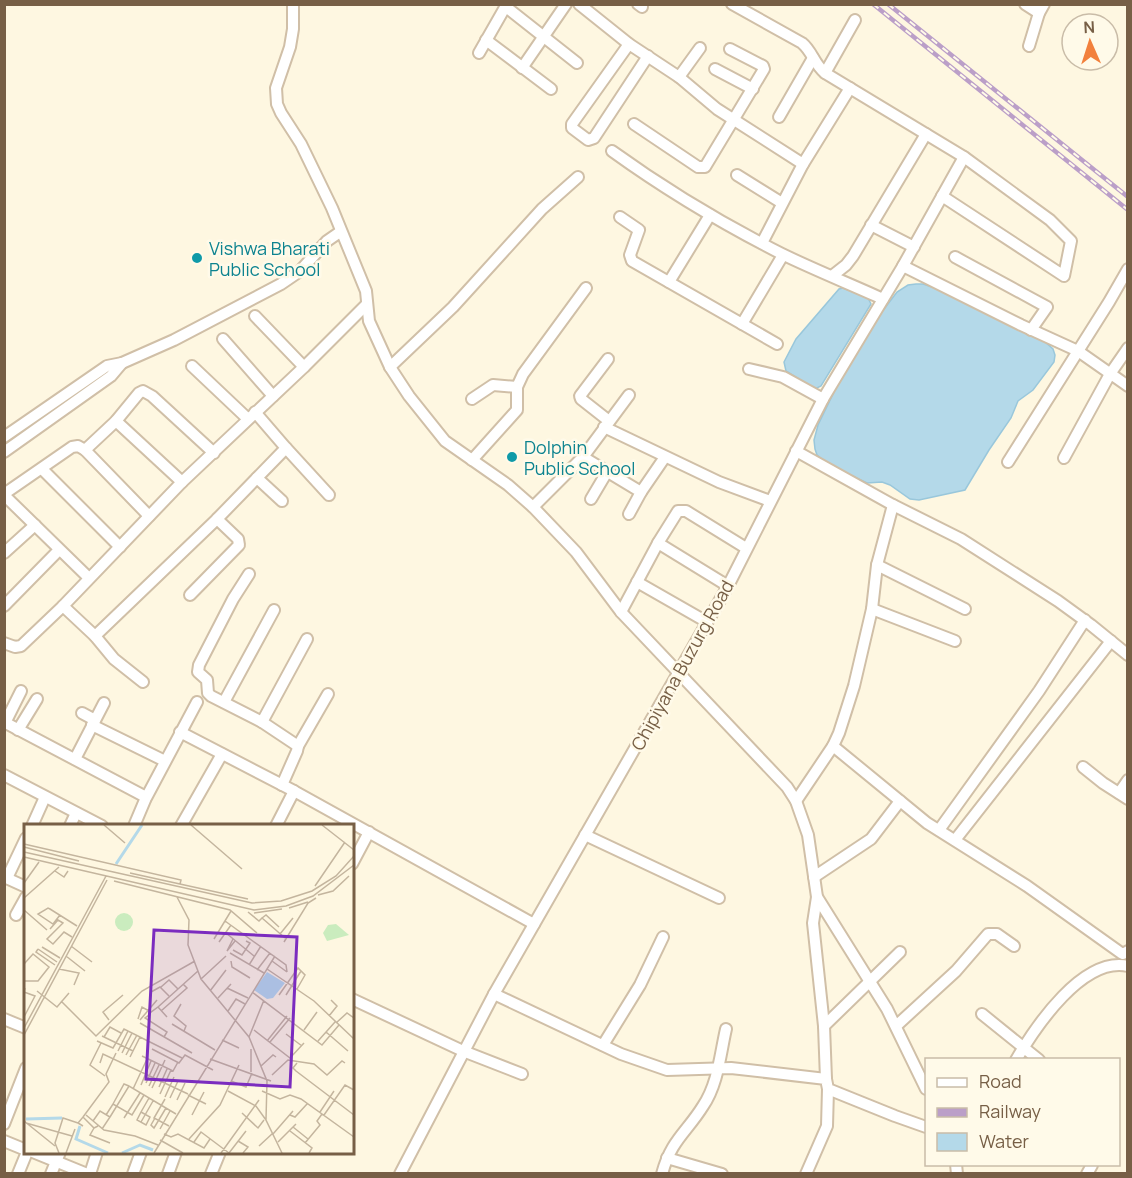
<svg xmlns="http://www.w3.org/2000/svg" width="1132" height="1178" viewBox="0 0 1132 1178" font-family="Manrope,sans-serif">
	<rect width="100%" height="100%" fill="#fef7e1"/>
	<g fill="#b4d9e9" stroke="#99c7db" stroke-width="1.5">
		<path d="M916,284H923L938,289L1044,341L1053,349L1055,355L1054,362L1033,390L1018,401L1011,418L989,450L965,490L919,500L910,499L890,485L882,482L867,483L828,464L817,455L815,449L814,440L818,425L836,388L875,321L897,292L908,285Z"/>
		<path d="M843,288L868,298L871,304L821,386L815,389L786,371L784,362L796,339L839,289Z"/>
	</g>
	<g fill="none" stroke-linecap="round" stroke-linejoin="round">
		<defs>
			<g id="minor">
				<path d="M293,4V29L290,47L276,88L277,104L281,113L301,144L332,208L366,291L369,321L390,367L409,396L445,441L508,485L533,507L576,552L621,612L787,787L796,801L808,835L817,897L887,1009L926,1089"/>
				<path d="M579,4L629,44L679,77L717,109L803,164"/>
				<path d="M638,4L642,7"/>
				<path d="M732,4L802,43C812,51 814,64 825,73L964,157L1050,220L1071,241L1064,276L942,196"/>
				<path d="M1025,4L1039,13"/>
				<path d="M506,7L577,63"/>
				<path d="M486,40L551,89"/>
				<path d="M629,44L572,124V128L588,140L594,138L648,56"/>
				<path d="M1029,46L1039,13L1044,4"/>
				<path d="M479,53L507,4"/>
				<path d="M522,68L566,4"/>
				<path d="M715,69L753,89"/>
				<path d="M825,73L855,20"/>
				<path d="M679,77L700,48"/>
				<path d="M779,117L813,58"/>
				<path d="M634,124L698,167H705L764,69L763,66L730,49"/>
				<path d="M612,151C666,190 723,224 782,254C815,270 850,284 883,299"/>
				<path d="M737,175L782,203"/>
				<path d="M620,217L639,230L630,255L632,261L777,344"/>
				<path d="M871,225L914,247"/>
				<path d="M762,243L803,164L850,88"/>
				<path d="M955,257L1047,307L1031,330"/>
				<path d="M903,266L1021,325L1078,351L1128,386"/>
				<path d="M832,276L846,265L853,256L926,134"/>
				<path d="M669,282L710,215"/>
				<path d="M255,316L304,367"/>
				<path d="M742,324L783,255"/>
				<path d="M223,339L273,396"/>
				<path d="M608,359L580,396L581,399L609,421"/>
				<path d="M192,366L248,419"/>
				<path d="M390,367L453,307L542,209L578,177"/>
				<path d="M749,369L783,377L823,399"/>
				<path d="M472,399L493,385L517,387"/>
				<path d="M116,421L182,482"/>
				<path d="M604,427L719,482L770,501"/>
				<path d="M4,437L107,366L122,363L174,340L281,284L300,271L327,241L340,232"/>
				<path d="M286,448L329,495"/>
				<path d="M85,450L116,421L139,393L143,391L152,396L214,453"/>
				<path d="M796,451L893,505L961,539L1058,601L1091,625L1128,655"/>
				<path d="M4,452L111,376L122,363"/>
				<path d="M583,457L641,492L629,514"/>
				<path d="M1064,458L1110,374L1128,348"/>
				<path d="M472,460L517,410V387L523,374L586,288"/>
				<path d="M1008,462L1109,302L1128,269"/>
				<path d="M42,469L120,547"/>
				<path d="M257,478L282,501"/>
				<path d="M641,492L665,457"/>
				<path d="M4,494L72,447L78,446L85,450L149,516"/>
				<path d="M4,495L89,578"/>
				<path d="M591,499L607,472"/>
				<path d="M533,507L583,457L629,395"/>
				<path d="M658,543L728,586"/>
				<path d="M4,553L35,525"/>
				<path d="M877,565L965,609"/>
				<path d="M249,574L233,599L199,665L198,672L207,680L208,693L211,696L262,722L298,746L297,751L282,785"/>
				<path d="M637,582L707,622"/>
				<path d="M190,595L239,545L238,539L217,519"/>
				<path d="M4,606L59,550"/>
				<path d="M63,606L182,482L304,367L367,304"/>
				<path d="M872,609L955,641"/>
				<path d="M621,612L658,543L678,511H686L746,548"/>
				<path d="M95,636L217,519L286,448L255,412"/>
				<path d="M4,643L15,647L21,646L63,606L95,636L114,659L143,682"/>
				<path d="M224,702L274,610"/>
				<path d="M82,713L95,720"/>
				<path d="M4,722L144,796L145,800L134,826"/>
				<path d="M262,722L307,639"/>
				<path d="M5,723L21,691"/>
				<path d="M92,725L165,761"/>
				<path d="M18,730L37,699"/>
				<path d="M180,732L294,791L534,924"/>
				<path d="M298,746L328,694"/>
				<path d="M833,746L927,823L1027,886L1121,953L1123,954L1128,951"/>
				<path d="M75,759L104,703"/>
				<path d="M1083,767L1103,783L1128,799"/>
				<path d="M4,775L102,826"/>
				<path d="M1119,793L1128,780"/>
				<path d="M146,798L197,702"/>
				<path d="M796,801L833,746L839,733L854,686L872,609L877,565L893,505"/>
				<path d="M32,826L45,797"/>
				<path d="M70,826L76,813"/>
				<path d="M181,826L222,754"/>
				<path d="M276,826L294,791"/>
				<path d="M939,830L1039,691L1085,620"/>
				<path d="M585,835L719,898"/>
				<path d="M955,840L1111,641"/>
				<path d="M352,864L369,832"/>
				<path d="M4,877L26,887"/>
				<path d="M814,877L871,839L900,801"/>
				<path d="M7,878L26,838"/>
				<path d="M817,897L813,923L824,1026L826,1079"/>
				<path d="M16,915L26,897"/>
				<path d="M494,994L621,1054L667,1070L731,1068L826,1079L828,1089L895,1116L926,1127"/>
				<path d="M352,999L463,1051L522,1074"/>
				<path d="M982,1014L1039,1060"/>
				<path d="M4,1019L26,1028"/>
				<path d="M824,1026L900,952"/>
				<path d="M896,1026L956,971L988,934H997L1014,946"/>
				<path d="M603,1045L640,985L663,937"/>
				<path d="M1016,1060C1036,1026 1083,956 1128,966"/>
				<path d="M4,1124L26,1068"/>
				<path d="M4,1141L26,1150"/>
				<path d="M33,1152L87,1174"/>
				<path d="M667,1158L722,1174"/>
				<path d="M956,1164L957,1174"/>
				<path d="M18,1174L27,1152"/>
				<path d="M51,1174L60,1152"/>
				<path d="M90,1174L97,1152"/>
				<path d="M133,1174L141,1152"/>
				<path d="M168,1174L176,1152"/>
				<path d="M211,1174L220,1152"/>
				<path d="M400,1174L494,994L728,586L823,399L903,266L964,157"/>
				<path d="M662,1174C671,1140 687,1132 703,1106C718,1084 720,1055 726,1029"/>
				<path d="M806,1174L827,1126L828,1089"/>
				<path d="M1087,1174L1092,1165"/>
			</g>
		</defs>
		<use href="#minor" stroke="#d0bfa7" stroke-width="14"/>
		<use href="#minor" stroke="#fff" stroke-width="10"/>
		<defs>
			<g id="rail">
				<path d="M873,4L1128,210"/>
				<path d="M888,4L1128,197"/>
			</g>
		</defs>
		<use href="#rail" stroke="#bb9fc8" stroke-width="4.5"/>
		<use href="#rail" stroke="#fffae9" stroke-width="2" stroke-dasharray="7" stroke-linecap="butt"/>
	</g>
	<g fill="#0f9aa8" stroke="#fffae9" stroke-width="2">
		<circle cx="197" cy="258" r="6"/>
		<circle cx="512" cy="457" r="6"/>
	</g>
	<g text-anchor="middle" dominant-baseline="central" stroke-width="5" stroke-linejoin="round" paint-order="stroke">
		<g font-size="18" fill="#0d838f" stroke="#fffae9" text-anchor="start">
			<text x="209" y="248">Vishwa Bharati<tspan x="209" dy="21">Public School</tspan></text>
			<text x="524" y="447">Dolphin<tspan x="524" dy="21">Public School</tspan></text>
		</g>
		<g font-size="18" fill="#775f46" stroke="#fffae9">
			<text transform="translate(682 665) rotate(-61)">Chipiyana Buzurg Road</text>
		</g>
	</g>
	<g transform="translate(24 824)">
		<rect width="330" height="330" fill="#fef7e1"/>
		<path d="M312,100L325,111L303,117L299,109L304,101Z" fill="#caecbe"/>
		<path d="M91 98a9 9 0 1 1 18 0a9 9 0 1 1-18 0Z" fill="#caecbe"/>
		<path d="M243,148L261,159L249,174L243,175L230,166Z" fill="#b4d9e9"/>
		<path fill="none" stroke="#b4d9e9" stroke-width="3" d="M92,40L118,1M2,295L38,294M56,302L52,315L84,329M98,329L116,321L129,326"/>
		<path fill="none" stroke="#c4b59e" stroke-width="1.5" d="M80,1L101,19M167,1L218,45M298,1L330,26M0,20L157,56L156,60M0,23L55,37M0,28L228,79L257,77L288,67L312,52L330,32M0,33L230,86L262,82L289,72L330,41M31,47L40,53L44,47M106,49L224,75M90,57L206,86L233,109M0,59L15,38M291,62L321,18M294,71L309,67L325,52M153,73L165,96L164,121L177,155L225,213L243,257L242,296L258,329M0,74L35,43M265,84L284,78M0,86L23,106M224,88L235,97L238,94L261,114M230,89L258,85M36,91L29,100L14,90L24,84L26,85L53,102M238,94L242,91L255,103M201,97L262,141L263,148M26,105L34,96L39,99L23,115L29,120L40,108L48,113M202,109L230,132M256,110L269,94M190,115L207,87M209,115L203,127L211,117M195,118L207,101M260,118L284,79L292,74M47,122L68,138M18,123L36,134M14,125L12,128L31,141M14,125L33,138M209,126L218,131L226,119L222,117M206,129L240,149M42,132L61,147M207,137L208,143L226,154M248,137L263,148M0,140L9,130L25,143L14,157H0M225,141L237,122M35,145L55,149L50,161M243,145L290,177L330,215M233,146L246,129M177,155L202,132M137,163L145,156L154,165M203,164L224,174M13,167L33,183L45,169M186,167L202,146M127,168L136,163L145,172M228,168L298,221L315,201M255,171L274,144L281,151L273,165M262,171L277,147M194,174L207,160M37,177L72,212L118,167L171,137M157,180L150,192L162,202L160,207M134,183L174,147M137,187L163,164L159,160M204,187L212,175L221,180M125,191L121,194L143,208L140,213M305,192L313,182L307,176M0,193L11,172L0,168L1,164M114,195L118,183L127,188L134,183L143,193M85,196L79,188L99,171M116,196L133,176M116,199L168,229M312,199L323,189L330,194M148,200L191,226M0,204L82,52M230,206L266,234L280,219M280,206L293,188M302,208L324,227M262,210L278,222M0,211L83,56M78,212L109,227M80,213L86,203L97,209M225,213L240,176M198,216L215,224M73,217L89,224L100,205L158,234M243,217L263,192M294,217L311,198M246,218L266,194M77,219L66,241L81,252M128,225L155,239L161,231L189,246M227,225V248M94,227L104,207M98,229L108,209M102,231L113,211M118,232L149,247L154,238M106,233L116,213M186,235L247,257M76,239L79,230L164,270M273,239L269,244L272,247L330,291M237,242L249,231L252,233M248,251L264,236L290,240L303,251L318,237L321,239M207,257L222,263L228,249M122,259L131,239M117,261L127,237M125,262L135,241M135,263L143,245M128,264L141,236M109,265L123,235M204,267L232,282L242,296M238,267L256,275L266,271L277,275L330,313M136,270L147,246M164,271L182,280M141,273L150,253M146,274L154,257M141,275L130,294L145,302M153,276L161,259M89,280L100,260L105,262M117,288L126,293L122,301L113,296L117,288L125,274M296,288L310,267M218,289L234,304L240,296M62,291L80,306L111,312L134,321M82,291L89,280L108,291L120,271M168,291L180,268M266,291L271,293L283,280M300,291L321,261L330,266M59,293L85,258L82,250L92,229M86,293L105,262L152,290M100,294L116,269M131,294L127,301L130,304L142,284M0,297L31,322M69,297L76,287L86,293L78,305M117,298L129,277M2,299L48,312M59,302L54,299L59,293L70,304L74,302M269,303L284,315M70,304L66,311L86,319M136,305L146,287M266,307L288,324L285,329M140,310L147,313L154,310L180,324L186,315M249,310L269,287M165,315L196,281L215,241M136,316L159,329M214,317L224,323L219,329M170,318L177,308L205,329M254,318L272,300M281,319L296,301L293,297L298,290M235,322L249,309M35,329L31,319L39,294L54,299M42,329L51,305M130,329L251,132M197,329L235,276M205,329L222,307"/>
		<path fill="#7b2cbf" fill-opacity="0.15" stroke="#7b2cbf" stroke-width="3" d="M130,106L273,113L266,263L122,255Z"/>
		<rect width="330" height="330" fill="none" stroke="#775f46" stroke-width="3"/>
	</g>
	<rect width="1132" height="1178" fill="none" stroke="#775f46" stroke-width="12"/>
	<rect x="925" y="1058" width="195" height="108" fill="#fffae9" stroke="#c9bca8" stroke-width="1.5"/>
	<rect x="937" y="1078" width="30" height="9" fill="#ffffff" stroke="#c9bca8" stroke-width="1.5"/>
	<text x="979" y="1088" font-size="18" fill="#775f46">Road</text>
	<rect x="937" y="1108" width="30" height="9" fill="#bb9fc8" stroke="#c9bca8" stroke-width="1.5"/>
	<text x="979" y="1118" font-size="18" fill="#775f46">Railway</text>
	<rect x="937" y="1133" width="30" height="18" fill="#b4d9e9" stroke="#c9bca8" stroke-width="1.5"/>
	<text x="979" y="1148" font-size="18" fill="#775f46">Water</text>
	<g transform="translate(1090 42) rotate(357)"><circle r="28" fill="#fffae9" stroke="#c9bca8" stroke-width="1.5"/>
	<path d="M0-4.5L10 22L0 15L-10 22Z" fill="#f2803c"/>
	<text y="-9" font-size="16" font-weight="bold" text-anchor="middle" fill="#775f46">N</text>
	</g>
</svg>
